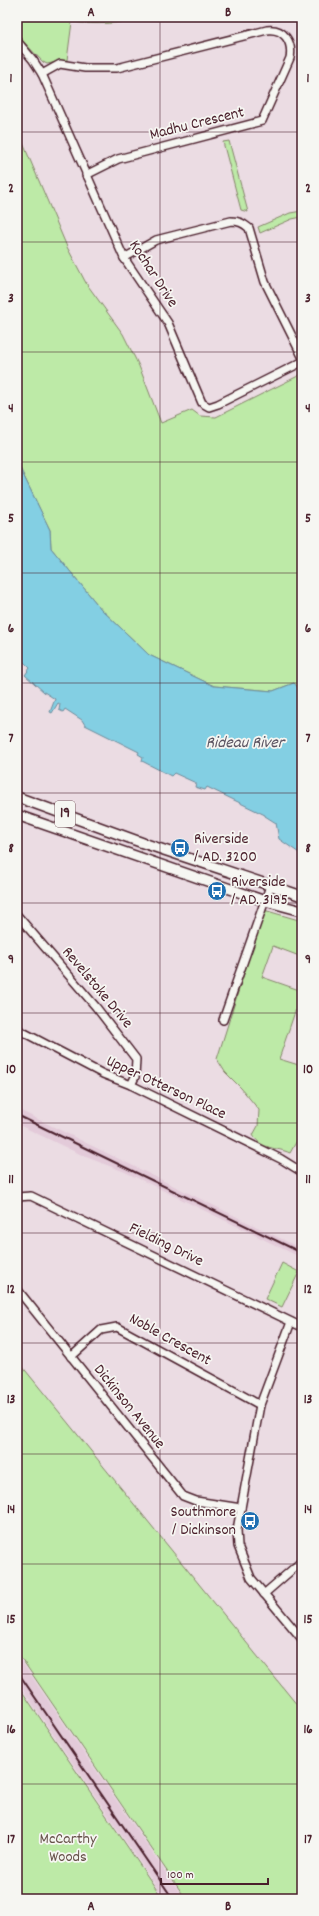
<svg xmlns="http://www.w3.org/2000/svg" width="319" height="1916" viewBox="0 0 319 1916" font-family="Dekko,sans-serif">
	<rect width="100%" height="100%" fill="#ebdce3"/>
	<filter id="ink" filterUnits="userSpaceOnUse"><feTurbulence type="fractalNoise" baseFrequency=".025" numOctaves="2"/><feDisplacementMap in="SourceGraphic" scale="8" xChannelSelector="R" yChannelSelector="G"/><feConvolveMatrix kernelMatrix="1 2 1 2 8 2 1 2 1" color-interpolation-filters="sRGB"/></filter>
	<g filter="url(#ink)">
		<g fill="#e3cad9">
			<path d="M17,1109L302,1249V1258L125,1172L86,1157L17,1124Z"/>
			<path d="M17,1655L184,1899H165L17,1681Z"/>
		</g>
		<g fill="#bdeaa7" stroke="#848469">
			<path d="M17,17H145C120,24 97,25 72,22L67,60L47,64L43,62L17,35Z"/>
			<path d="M17,129L67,247L86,283L123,334L139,366L161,423L192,410L200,416L216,417L302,374V692L294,683L273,691L214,686L149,655L101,609L51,548L50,530L17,462Z"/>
			<path d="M229,141L248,212L241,210L223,142Z"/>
			<path d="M302,211V217L292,219L260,233L258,227L290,213Z"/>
			<path d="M264,910L302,921V957L273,946L262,977L302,991L279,1059L302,1066V1134L299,1137L290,1153C277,1147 261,1150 253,1135L258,1126L259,1110L241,1088L225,1072L217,1059Z"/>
			<path d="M282,1263L299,1272L282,1307L265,1299Z"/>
			<path d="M17,1360L302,1711V1899H186L17,1652Z"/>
			<path d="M17,1684L163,1899H17Z"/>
		</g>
		<path fill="#83cfe3" stroke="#6c8999" d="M17,462L50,530L51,548L101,609L149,655L214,686L273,691L294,683L302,692V855L279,839L276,823L265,816V815L207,787L205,790L195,787L196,783L174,773L171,776L142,761L143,757L138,754L139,752L85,725L82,720L65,709L63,712L59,710L60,704L58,703L52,713L50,712L55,699L44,692L25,675L30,668L17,655Z"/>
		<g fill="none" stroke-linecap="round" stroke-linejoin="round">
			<defs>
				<g id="minor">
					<path d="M17,41L33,60L42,74L124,258L168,323L202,403L209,407L218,404L302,362"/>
					<path d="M42,74L60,64L85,68H117L267,30C284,28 293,42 290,58L262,121L118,159L86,175"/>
					<path d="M124,258L156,240L231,221C239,221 243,223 249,228L265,282L302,356"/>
					<path d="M17,915L96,1007L136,1059L135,1077L131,1085"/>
					<path d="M223,1020L270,886"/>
					<path d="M17,1029L103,1074L131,1085L281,1159L302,1172"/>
					<path d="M17,1197L31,1196L302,1327"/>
					<path d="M17,1289L183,1496L196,1501L241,1508"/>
					<path d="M291,1322L260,1405L241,1508L237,1530L238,1546L251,1578L302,1639"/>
					<path d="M71,1357L101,1330L117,1327L260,1405"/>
					<path d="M264,1594L302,1561"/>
				</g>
				<g id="major">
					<path d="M17,797L143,843L302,896"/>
					<path d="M17,815L265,901L302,911"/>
				</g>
			</defs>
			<use href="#minor" stroke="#4a1f2b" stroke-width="10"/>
			<use href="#major" stroke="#4a1f2b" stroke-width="12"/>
			<use href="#minor" stroke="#f6f6f2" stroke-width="7"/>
			<use href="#major" stroke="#f6f6f2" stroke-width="9"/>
			<g stroke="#4a1f2b" stroke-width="2">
				<path d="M17,1115L302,1253"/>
				<path d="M17,1671L173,1899"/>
			</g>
		</g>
	</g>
	<path fill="none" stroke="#4a1f2b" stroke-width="1" stroke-opacity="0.55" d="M160,17V1899M17,132H302M17,242H302M17,352H302M17,462H302M17,573H302M17,683H302M17,793H302M17,903H302M17,1013H302M17,1123H302M17,1233H302M17,1343H302M17,1454H302M17,1564H302M17,1674H302M17,1784H302"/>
	<defs>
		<symbol id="bus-disc" viewBox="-11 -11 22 22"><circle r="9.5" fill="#1f6fb2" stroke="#f6f6f2"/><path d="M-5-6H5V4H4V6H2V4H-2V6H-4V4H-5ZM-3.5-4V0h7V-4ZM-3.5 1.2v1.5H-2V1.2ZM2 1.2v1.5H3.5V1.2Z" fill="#fff"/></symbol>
	</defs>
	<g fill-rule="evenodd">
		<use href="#bus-disc" x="169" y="837" width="22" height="22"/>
		<use href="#bus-disc" x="206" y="880" width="22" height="22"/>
		<use href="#bus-disc" x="239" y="1510" width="22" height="22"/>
	</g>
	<g text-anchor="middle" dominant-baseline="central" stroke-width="3.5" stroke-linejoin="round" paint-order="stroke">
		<rect fill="#f6f6f2" stroke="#7e6067" stroke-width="1" x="55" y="801" width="20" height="26" rx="3"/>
		<g font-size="15" font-weight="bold" fill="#4a1f2b">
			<text x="65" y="814">19</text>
		</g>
		<g font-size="16" fill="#4a1f2b" stroke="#f6f6f2">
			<text transform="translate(197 124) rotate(-14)">Madhu Crescent</text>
			<text transform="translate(153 274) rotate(57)">Kochar Drive</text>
			<text transform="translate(97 988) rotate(50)">Revelstoke Drive</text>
			<text transform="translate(166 1088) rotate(25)">Upper Otterson Place</text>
			<text transform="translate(166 1245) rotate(26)">Fielding Drive</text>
			<text transform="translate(170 1340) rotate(29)">Noble Crescent</text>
			<text transform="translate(129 1407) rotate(51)">Dickinson Avenue</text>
		</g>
		<g font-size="16" fill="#4a1f2b" stroke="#f6f6f2" text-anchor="start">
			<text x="194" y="839">Riverside<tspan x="194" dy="18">/ AD. 3200</tspan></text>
			<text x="231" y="882">Riverside<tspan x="231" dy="18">/ AD. 3195</tspan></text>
			<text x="236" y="1512" text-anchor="end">Southmore<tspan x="236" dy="18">/ Dickinson</tspan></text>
		</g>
		<g font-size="16" fill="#67524a" stroke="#f6f6f2">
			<text x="68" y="1839">McCarthy<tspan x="68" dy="18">Woods</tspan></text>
		</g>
		<g font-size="17" font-style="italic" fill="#5b5462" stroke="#f6f6f2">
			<text x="245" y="744">Rideau River</text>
		</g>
	</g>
	<rect width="319" height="1916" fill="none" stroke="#f6f6f2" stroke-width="44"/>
	<path d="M161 1878v6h107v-6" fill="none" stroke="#4a1f2b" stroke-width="2"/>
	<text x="167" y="1878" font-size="12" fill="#4a1f2b" stroke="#f6f6f2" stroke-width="3" paint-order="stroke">100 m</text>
	<rect x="22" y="22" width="275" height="1872" fill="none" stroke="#4a1f2b" stroke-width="1.5"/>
	<g font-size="13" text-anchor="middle" font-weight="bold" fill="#4a1f2b">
		<text x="91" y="16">A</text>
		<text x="228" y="16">B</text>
		<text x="11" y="82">1</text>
		<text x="308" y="82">1</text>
		<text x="11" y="192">2</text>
		<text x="308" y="192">2</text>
		<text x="11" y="302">3</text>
		<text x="308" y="302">3</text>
		<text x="11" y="412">4</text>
		<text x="308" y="412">4</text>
		<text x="11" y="522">5</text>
		<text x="308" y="522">5</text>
		<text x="11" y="632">6</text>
		<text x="308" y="632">6</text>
		<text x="11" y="742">7</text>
		<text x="308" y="742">7</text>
		<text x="11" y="852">8</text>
		<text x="308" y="852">8</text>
		<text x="11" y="963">9</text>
		<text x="308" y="963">9</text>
		<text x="11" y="1073">10</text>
		<text x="308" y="1073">10</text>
		<text x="11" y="1183">11</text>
		<text x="308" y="1183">11</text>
		<text x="11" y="1293">12</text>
		<text x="308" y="1293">12</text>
		<text x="11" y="1403">13</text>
		<text x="308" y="1403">13</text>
		<text x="11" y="1513">14</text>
		<text x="308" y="1513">14</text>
		<text x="11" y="1623">15</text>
		<text x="308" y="1623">15</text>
		<text x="11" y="1733">16</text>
		<text x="308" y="1733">16</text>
		<text x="11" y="1843">17</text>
		<text x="308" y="1843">17</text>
		<text x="91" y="1910">A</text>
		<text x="228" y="1910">B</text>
	</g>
</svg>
